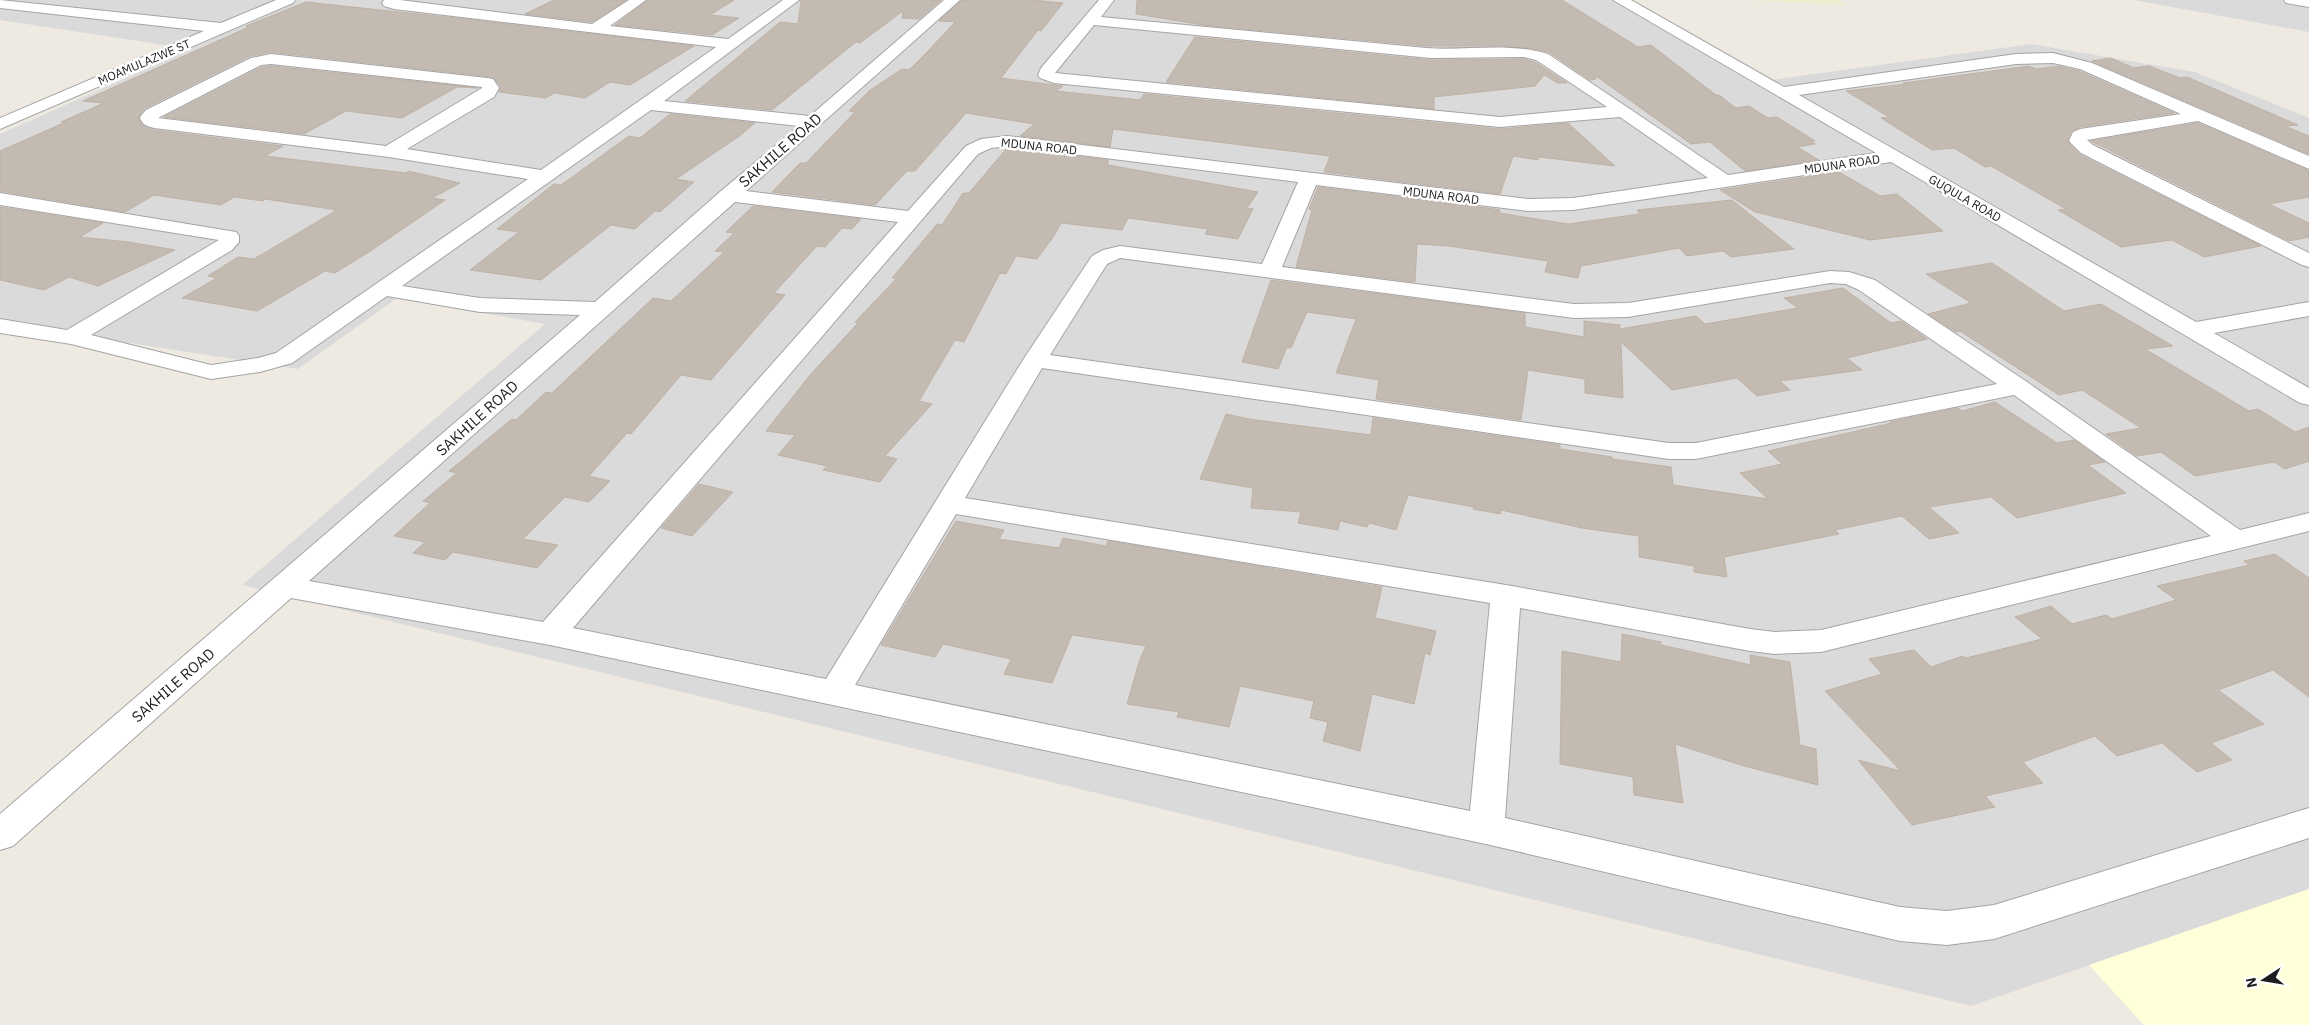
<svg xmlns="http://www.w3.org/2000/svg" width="2309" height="1025" viewBox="0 0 2309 1025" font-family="'IBM Plex Sans',sans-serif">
	<rect width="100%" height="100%" fill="#eeeae2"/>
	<g fill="#dbdada">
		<path d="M0,0H1629L1771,80L2031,44L2195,72L2309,118V889L1971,1006L242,585L545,324L397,298L298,369L0,323V134L191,49L0,20Z"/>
		<path d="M2133,0H2309V32Z"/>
	</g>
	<path fill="#ffffda" d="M2309,889V1025H2144L2089,965Z"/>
	<path fill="#ebeecd" d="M1748,0H1839L1847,5Z"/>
	<g fill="#c3bab2" stroke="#c0b1a4">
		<path d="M554,0H626L592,22L525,14Z"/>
		<path d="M648,0H734L710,15L739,18L712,35L615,25Z"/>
		<path d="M801,0H941L919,19L902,18L903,11L860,43L856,42L772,110L685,101L780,22L798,24Z"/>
		<path d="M962,0H1032L1063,3L1041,31L1038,30L1001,78L1063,86L1056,91L1140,100L1144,94L1500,129L1568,123L1615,166L1539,157L1538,160L1513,156L1500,194L1324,172L1330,156L1113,129L1110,147L1020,136L1034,124L966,113L915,171H907L875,205L772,192L800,163H806L855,112L849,111L869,91L902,69L909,70L928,51L955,22L939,21Z"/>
		<path d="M1137,0H1562L1638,47L1651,45L1716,95H1719L1736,108L1749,106L1768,118L1777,117L1815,141H1810L1815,144L1797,147L1819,160L1745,171L1710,142L1691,144L1596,76V79L1590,80L1549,52L1533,49L1503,46H1426L1203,25L1136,14Z"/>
		<path d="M306,2L464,19L694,46L630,85L610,82L585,98L554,93L546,98L499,92L501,87L493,77L271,52L250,56L145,108L139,116V120L144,126L153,130L283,146L265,156L381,170L406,173L408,171L460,183L432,198L445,200L372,250L335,273L325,271L257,311L182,298L217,278L208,276L238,257L254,259L337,210L265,199L263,201L234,197L221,205L154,195L125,212L0,191V151L66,122H61L104,103L83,101L249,27L246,26Z"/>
		<path d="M1195,37L1431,60L1524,59L1535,62L1567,83H1558L1544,75L1535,86L1434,97V109L1166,82Z"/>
		<path d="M2111,58L2134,68L2149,66L2180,78L2187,77L2298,125L2285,126L2309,136V154L2092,61Z"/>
		<path d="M271,66L478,88L457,87L402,118L346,111L304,134L164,117L262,67Z"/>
		<path d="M2029,66L2036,69L2058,66L2079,71L2174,113L2080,127L2071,131L2067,141L2080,155L2261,246L2204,257L2172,240L2121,247L2058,210L2066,209L1991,166L1985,167L1954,148L1932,150L1881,118L1889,117L1846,91L1906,84L1903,83Z"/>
		<path d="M670,114L755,123L738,137L676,179L694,182L660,212L655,211L635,229L611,225L541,280L470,270L519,232L497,229L554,184L561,185L629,136L640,138Z"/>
		<path d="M2198,123L2309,171V197L2269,204L2309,223V237L2289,241L2091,141Z"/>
		<path d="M1007,148L1108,160V165L1258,192L1247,208L1253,209L1238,239L1205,234L1208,229L1128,218L1122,230L1061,223L1054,236L1037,259L1016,256L1006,274L1000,273L964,342L955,340L919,401L932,404L885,456L897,459L880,482L823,470L827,466L778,455L795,435L766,431L810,375L858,323L855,322L897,278H892L937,224L942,225L963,193H969Z"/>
		<path d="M1839,172L1880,196L1897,194L1943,231L1870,240L1755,212L1720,190Z"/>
		<path d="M1318,187L1495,209L1500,210L1499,213L1568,224L1640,214L1637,210L1732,200L1794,249L1731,257L1723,251L1687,256L1679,248L1581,266L1578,278L1545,272L1548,261L1449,246L1417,244L1415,282L1296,267L1312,210L1309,209Z"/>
		<path d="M753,206L861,219L852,229L842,228L825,247L817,246L774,293L785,295L711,380L681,375L631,434L627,433L589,476L610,481L589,502L565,497L523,539L558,545L537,568L453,552L445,560L413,553L425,542L394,536L430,503L423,501L457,473L449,471L512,419L516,420L546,392L552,393L653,298L671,301L724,252L715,251L734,233L726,232Z"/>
		<path d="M0,207L103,223L80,237L129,242L175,250L98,286L69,277L44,290L0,280Z"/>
		<path d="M1992,263L2064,311L2101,304L2173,346L2145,349L2249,411L2258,409L2295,432L2309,427V461L2285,469L2274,462L2195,476L2161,452L2137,456L2106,434L2141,428L2082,390L2059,395L1960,331L1956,332L1928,314L1971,303L1926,274Z"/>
		<path d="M1271,280L1525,313V327L1584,337V321L1620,325V329L1696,316L1705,324L1798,308L1784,298L1843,288L1891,323L1901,321L1927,339L1847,358L1862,370L1780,381L1790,390L1757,396L1737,378L1672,390L1621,342L1623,398L1585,393V379L1528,370L1521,420L1376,399L1379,380L1336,373L1356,319L1307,312L1291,348L1287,347L1278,369L1242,362Z"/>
		<path d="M1995,402L2057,443L2074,440L2105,462L2088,465L2126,493L2017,518L1991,497L1929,507L1959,533L1929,539L1902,516L1835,530L1839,534L1724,557L1727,577L1694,572V566L1639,557V536L1582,528L1501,510L1500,514L1473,509L1474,507L1408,495L1396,530L1369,523L1367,527L1340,521L1338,530L1298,523L1301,512L1251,508L1253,488L1200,479L1226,414L1249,419L1371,435L1373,418L1560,445V449L1612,457V459L1671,467L1673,485L1768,499L1740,473L1782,464L1768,451L1892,423L1890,422L1958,408L1962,411Z"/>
		<path d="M699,484L733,492L692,536L661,528Z"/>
		<path d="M956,521L1004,530L999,539L1059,548L1063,538L1106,546L1108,541L1382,587L1375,618L1436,631L1430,655L1425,653L1414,704L1372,694L1360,751L1323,741L1328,722L1310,718L1314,701L1240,686L1229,727L1177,717L1179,712L1127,704L1139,662L1146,646L1072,635L1052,683L1004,674L1011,659L943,644L935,657L881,645Z"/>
		<path d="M2275,554L2309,578V697L2273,670L2218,690L2264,724L2211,743L2232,760L2197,772L2162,743L2117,756L2095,736L2023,762L2043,783L1985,796L1995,807L1912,825L1858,760L1901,771L1825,691L1882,674L1869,659L1914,650L1931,667L1963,656L1966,658L2042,639L2015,617L2051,606L2072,624L2106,615L2112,619L2176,600L2157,586L2249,565L2244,561Z"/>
		<path d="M1622,634L1661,642V645L1751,665L1750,655L1790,662L1800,745L1816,749L1818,785L1744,766L1675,744L1683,803L1634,795L1633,777L1560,764L1562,651L1621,662Z"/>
	</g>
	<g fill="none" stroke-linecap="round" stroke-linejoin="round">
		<defs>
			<g id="minor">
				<path d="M0,0L221,23L276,0H295L293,3L0,129V118L204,31L0,8Z"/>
				<path d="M384,0H400L592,24L629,0H646L610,26L728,39L783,0H799L664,101L810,116L944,0H960L746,191L908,211L966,146L981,139L1007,136L1528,199L1573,198L1708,178L1620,117L1500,127L1054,83L1040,78L1038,75L1041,68L1099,0H1114L1101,17L1426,48C1467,51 1508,42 1548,54L1728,175L1876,153L1613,0H1631L1784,87L2016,54L2053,53L2092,63L2309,156V169L2198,121L2087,140L2093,145L2309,253V267L2302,265L2081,153L2069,141L2073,132L2080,129L2181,114L2080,69L2053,63L2016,64L1799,95L2196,322L2309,302V316L2214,333L2309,388V405L2300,403L1891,162L1573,210L1528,211L1316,185L1282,267L1574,304L1628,303L1830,271L1849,272L1875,280L2027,382L2240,530L2309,513V531L1821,652L1775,654L1750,651L1520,608L1505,818L1900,907L1947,911L1994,905L2309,808V838L1994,939L1947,945L1900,941L1486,844L550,645L291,598L13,846L0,850V814L580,315L480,312L387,296L292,363L260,372L211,379L71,344L0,333V319L67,330L219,240L0,205V193L236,232L239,236V242L232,250L91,335L211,365L258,358L276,353L528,179L389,157L154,128C147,126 142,125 140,117L146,110L251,58L271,54L487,78L493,79L499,88L494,97L407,149L541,170L716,47L394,9L384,6L382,3ZM1094,25L1431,58L1524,57L1536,60L1607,107L1500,117L1055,73ZM271,64L482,87V88L386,146L158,118L261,65ZM651,110L799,126L721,191L595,302L480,298L402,286ZM1007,146L1298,182L1262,264L1120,246L1103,250L1092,256L1023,360L826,679L573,628L978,154L991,148ZM735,202L898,222L543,622L309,581ZM1120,258L1574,318L1628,317L1830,283L1846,284L1859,290L1997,384L1696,443H1669L1050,355L1107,264ZM1042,368L1669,459H1696L2014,395L2211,536L1821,630L1775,632L1750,629L1506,585L965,498ZM956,514L1490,603L1470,811L855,685Z"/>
				<path d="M2284,0H2309V7L2286,3Z"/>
			</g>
		</defs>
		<use href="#minor" stroke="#a4a4a4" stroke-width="2"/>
		<use href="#minor" fill="#fff" fill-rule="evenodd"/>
	</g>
	<g text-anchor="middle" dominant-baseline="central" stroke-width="5" stroke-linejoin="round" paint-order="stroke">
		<g font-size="12" fill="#1d1d1d" stroke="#fff">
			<text transform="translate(144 62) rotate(-23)">MOAMULAZWE ST</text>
			<text transform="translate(1039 146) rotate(6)">MDUNA ROAD</text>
			<text transform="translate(1842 164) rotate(-8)">MDUNA ROAD</text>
			<text transform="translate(1441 195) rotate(7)">MDUNA ROAD</text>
			<text transform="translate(1965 198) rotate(30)">GUQULA ROAD</text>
		</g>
		<g font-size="15" fill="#1d1d1d" stroke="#fff">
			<text transform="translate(780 150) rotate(-41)">SAKHILE ROAD</text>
			<text transform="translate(477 418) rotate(-42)">SAKHILE ROAD</text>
			<text transform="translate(173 685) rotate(-41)">SAKHILE ROAD</text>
		</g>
	</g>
	<g transform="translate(2264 980) rotate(258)" stroke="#ffffff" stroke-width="4" paint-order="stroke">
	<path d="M0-4L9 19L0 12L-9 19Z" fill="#1d1d1d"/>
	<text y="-8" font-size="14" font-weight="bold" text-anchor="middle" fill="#1d1d1d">N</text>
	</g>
</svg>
